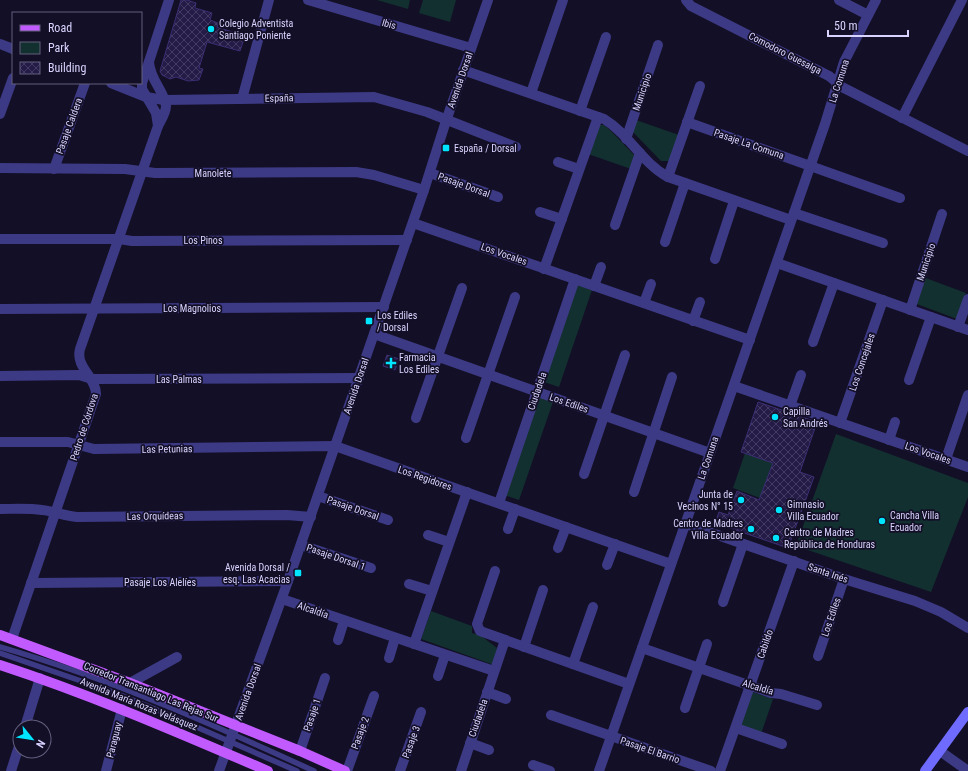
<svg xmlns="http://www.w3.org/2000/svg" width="968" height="771" viewBox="0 0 968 771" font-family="'Roboto Condensed',sans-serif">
	<defs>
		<pattern id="building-cross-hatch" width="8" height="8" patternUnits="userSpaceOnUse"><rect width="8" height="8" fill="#241b47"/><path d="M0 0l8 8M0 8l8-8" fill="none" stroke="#433b63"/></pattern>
	</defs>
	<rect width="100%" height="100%" fill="#130f26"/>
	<g fill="#12302f">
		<path d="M377,0H410L408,9Z"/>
		<path d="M423,0H456L450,22L419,13Z"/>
		<path d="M636,120L679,135L670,161H661L632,131Z"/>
		<path d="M598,125H604L611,131L635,156L631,169L588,154Z"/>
		<path d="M923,277L966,293L957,319L914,303Z"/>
		<path d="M577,285L592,290L559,387L544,382Z"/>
		<path d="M539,397L553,402L519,500L504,495Z"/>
		<path d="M836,434L968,483V497L931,592L796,546Z"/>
		<path d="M745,453L773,463L760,498L733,488Z"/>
		<path d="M431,611L472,626V633L480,635L497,648L494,665L421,639Z"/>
		<path d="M752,692L773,699L761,734L739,726Z"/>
	</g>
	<g fill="url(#building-cross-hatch)" stroke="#3b2d73">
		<path d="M181,0H187L196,3L195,8L212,13L210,20L218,23L217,27L245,36L240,51L207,42L199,68L203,69L199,80L188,81L176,77L170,79L162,75L160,71Z"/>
		<path d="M387,355L399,359L395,370L383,366Z"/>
		<path d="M758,402L817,422L800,472L814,477L788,548L715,523L719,512L728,515L737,491L759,500L773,463L741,452Z"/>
	</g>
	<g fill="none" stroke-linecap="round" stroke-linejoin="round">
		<g stroke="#3d3a85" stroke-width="5.5">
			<path d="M0,647C108,678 212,724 314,771"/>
			<path d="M0,653L113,692L162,712L297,771"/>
		</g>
		<g stroke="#3d3a85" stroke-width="10">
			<path d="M308,0L471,48"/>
			<path d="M686,0L691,6L829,76L834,80L838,85L968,151"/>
			<path d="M839,0L868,15"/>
			<path d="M0,44L13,49"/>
			<path d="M463,70L604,119C629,134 642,163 668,177L791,220"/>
			<path d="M111,83L146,97L164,100L374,97L427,112L516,147"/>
			<path d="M531,93L563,0"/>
			<path d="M242,99L269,0"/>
			<path d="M580,111L606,37"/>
			<path d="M0,114L13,78"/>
			<path d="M902,118L962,0"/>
			<path d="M687,122L900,198"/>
			<path d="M158,126L156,113L142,89V83L169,0"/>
			<path d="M626,139L658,45"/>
			<path d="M558,162L579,169"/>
			<path d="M0,168L125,169L155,173L356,172L374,175L424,190"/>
			<path d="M54,169L85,83"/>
			<path d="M430,173L498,197"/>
			<path d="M668,177L700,86"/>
			<path d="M540,212L562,219"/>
			<path d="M794,213L883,243"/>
			<path d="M413,223L750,340"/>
			<path d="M615,225L640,153"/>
			<path d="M0,239H119L132,241L407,240"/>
			<path d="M665,242L685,183"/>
			<path d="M715,259L734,201"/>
			<path d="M777,263L968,330"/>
			<path d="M544,269L598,117"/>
			<path d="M594,286L601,267"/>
			<path d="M644,303L651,284"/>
			<path d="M0,309L384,307"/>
			<path d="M910,310L942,214"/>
			<path d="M693,321L700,302"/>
			<path d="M958,327L968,299"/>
			<path d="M374,334L710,453"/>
			<path d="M813,342L834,283"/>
			<path d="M0,376L79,375L92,379L359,378"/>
			<path d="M909,380L931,317"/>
			<path d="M734,386L968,467"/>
			<path d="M790,406L801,375"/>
			<path d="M416,418L462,288"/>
			<path d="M840,423L883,300"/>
			<path d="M466,438L515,297"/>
			<path d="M889,440L895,422"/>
			<path d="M0,442H68L94,449L335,446L671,564"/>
			<path d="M946,459L968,395"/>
			<path d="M584,474L625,355"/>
			<path d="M634,492L672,377"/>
			<path d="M318,496L388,520"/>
			<path d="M499,503L575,279"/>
			<path d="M0,509C14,509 28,508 42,510C54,511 64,516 77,517L287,515L311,517"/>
			<path d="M686,524L844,579L915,601L941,612L968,628"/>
			<path d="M508,529L515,509"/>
			<path d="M428,535L449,542"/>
			<path d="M301,545L371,568"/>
			<path d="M558,548L566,527"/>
			<path d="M607,565L615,544"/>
			<path d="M495,571L477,624L480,631L629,684"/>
			<path d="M31,583L288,581"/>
			<path d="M409,584L432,591"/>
			<path d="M282,599L494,671"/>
			<path d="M723,602L743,544"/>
			<path d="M12,639L96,394C96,377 75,367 80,349L158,126C161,120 166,113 166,106C165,92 150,80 149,62"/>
			<path d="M338,640L344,621"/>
			<path d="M414,644L467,492"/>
			<path d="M524,647L543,590"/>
			<path d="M642,648L771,693L781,694L817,705"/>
			<path d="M818,656L844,579"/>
			<path d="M389,658L395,638"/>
			<path d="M573,664L593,607"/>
			<path d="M438,676L445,655"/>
			<path d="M130,683L177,657"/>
			<path d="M487,692L506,699"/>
			<path d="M685,708L707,644"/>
			<path d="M551,715L711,771"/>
			<path d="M25,727L40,678"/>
			<path d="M736,728L782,744"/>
			<path d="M470,743L489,750"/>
			<path d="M300,751L325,678"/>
			<path d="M940,751L968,771"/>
			<path d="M533,765L550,771"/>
			<path d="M11,771L20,743"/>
			<path d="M106,771L122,709"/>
			<path d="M347,771L374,696"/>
			<path d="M400,771L421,712"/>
			<path d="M461,771L505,640"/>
			<path d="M720,771L794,561"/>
		</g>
		<g stroke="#3d3a85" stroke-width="10">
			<path d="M219,771L288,581L424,190L446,121L488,0"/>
			<path d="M599,771L825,124L844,62L876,0"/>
		</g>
		<path stroke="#6f6bff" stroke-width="10" d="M925,771L968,712"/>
		<g stroke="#c25bff" stroke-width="10">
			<path d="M0,635L130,683L300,751L345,771"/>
			<path d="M0,665C92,695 179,733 268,771"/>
		</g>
	</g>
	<g fill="#00e5ff" stroke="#130f26" stroke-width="1.5">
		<circle cx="211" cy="29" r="4"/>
		<rect x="442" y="144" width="8" height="8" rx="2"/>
		<rect x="365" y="317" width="8" height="8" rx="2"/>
		<path d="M389 357h4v4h4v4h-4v4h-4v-4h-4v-4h4z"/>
		<circle cx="775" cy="417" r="4"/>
		<circle cx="741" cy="500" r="4"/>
		<circle cx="779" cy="510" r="4"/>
		<circle cx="882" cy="521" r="4"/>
		<circle cx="751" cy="529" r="4"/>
		<circle cx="776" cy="538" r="4"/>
		<rect x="294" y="569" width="8" height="8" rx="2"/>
	</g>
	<g text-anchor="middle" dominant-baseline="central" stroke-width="3.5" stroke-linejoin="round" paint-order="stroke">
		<g font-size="10" fill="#d9d4ff" stroke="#130f26" text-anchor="start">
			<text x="219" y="23">Colegio Adventista<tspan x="219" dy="12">Santiago Poniente</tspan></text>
			<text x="454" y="148">España / Dorsal</text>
			<text x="377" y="315">Los Ediles<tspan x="377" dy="12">/ Dorsal</tspan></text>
			<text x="399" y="357">Farmacia<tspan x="399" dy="12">Los Ediles</tspan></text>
			<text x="783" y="411">Capilla<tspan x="783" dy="12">San Andrés</tspan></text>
			<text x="733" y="494" text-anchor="end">Junta de<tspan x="733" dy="12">Vecinos N° 15</tspan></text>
			<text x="787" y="504">Gimnasio<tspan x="787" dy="12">Villa Ecuador</tspan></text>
			<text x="890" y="515">Cancha Villa<tspan x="890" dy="12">Ecuador</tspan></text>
			<text x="743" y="523" text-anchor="end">Centro de Madres<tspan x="743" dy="12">Villa Ecuador</tspan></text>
			<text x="784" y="532">Centro de Madres<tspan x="784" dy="12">República de Honduras</tspan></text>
			<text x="290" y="567" text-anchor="end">Avenida Dorsal /<tspan x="290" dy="12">esq. Las Acacias</tspan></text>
		</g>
		<g font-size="10" fill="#d9d4ff" stroke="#130f26">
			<text transform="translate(389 24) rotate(16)">Ibis</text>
			<text transform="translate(785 53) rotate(27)">Comodoro Guesalga</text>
			<text transform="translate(460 80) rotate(-71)">Avenida Dorsal</text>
			<text transform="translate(839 81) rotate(-72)">La Comuna</text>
			<text transform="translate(642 92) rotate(-71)">Municipio</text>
			<text transform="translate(279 98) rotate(-1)">España</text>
			<text transform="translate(69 126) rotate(-70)">Pasaje Caldera</text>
			<text transform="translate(749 144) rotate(19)">Pasaje La Comuna</text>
			<text x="213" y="173">Manolete</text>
			<text transform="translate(464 185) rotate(20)">Pasaje Dorsal</text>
			<text x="203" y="240">Los Pinos</text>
			<text transform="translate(504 254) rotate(19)">Los Vocales</text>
			<text transform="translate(926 262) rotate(-71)">Municipio</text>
			<text x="192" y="308">Los Magnolios</text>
			<text transform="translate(862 362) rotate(-71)">Los Concejales</text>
			<text x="179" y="379">Las Palmas</text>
			<text transform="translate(356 386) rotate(-71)">Avenida Dorsal</text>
			<text transform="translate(537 391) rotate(-71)">Ciudadela</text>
			<text transform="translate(569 403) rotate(19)">Los Ediles</text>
			<text transform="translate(84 427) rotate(-72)">Pedro de Córdova</text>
			<text transform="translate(167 449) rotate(-1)">Las Petunias</text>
			<text transform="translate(928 453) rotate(19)">Los Vocales</text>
			<text transform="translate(708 458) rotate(-71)">La Comuna</text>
			<text transform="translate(425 478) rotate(19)">Los Regidores</text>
			<text transform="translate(353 508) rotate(19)">Pasaje Dorsal</text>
			<text transform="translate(155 516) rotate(-1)">Las Orquídeas</text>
			<text transform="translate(336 557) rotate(19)">Pasaje Dorsal 1</text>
			<text transform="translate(828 573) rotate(19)">Santa Inés</text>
			<text x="160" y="582">Pasaje Los Alelíes</text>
			<text transform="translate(313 610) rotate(19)">Alcaldía</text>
			<text transform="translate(831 617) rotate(-71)">Los Ediles</text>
			<text transform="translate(765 644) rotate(-71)">Cabildo</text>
			<text transform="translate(758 687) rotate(17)">Alcaldía</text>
			<text transform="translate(151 692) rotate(22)">Corredor Transantiago Las Rejas Sur</text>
			<text transform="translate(248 692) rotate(-70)">Avenida Dorsal</text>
			<text transform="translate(139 704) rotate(22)">Avenida María Rozas Velásquez</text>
			<text transform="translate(312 715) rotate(-71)">Pasaje 1</text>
			<text transform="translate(478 718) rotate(-71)">Ciudadela</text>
			<text transform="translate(360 733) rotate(-70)">Pasaje 2</text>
			<text transform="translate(114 740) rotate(-76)">Paraguay</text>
			<text transform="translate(411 742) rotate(-70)">Pasaje 3</text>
			<text transform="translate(650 750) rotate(19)">Pasaje El Barrio</text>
		</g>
	</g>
	<rect x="12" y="12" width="130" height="72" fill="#130f26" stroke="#625e7d"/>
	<rect x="20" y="25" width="20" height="6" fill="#c25bff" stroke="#625e7d"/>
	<text x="48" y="32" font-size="12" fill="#d9d4ff">Road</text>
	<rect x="20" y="42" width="20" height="12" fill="#12302f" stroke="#625e7d"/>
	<text x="48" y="52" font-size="12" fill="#d9d4ff">Park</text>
	<rect x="20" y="62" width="20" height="12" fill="url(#building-cross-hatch)" stroke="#625e7d"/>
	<text x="48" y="72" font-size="12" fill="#d9d4ff">Building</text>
	<g transform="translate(32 739) rotate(120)"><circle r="19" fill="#130f26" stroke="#625e7d"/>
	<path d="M0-3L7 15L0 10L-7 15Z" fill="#00e5ff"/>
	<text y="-6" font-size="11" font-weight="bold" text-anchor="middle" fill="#d9d4ff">N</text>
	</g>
	<path d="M828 30v6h80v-6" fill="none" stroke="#d9d4ff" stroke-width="2"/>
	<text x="834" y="30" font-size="12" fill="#d9d4ff" stroke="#130f26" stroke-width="3" paint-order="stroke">50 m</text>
</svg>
